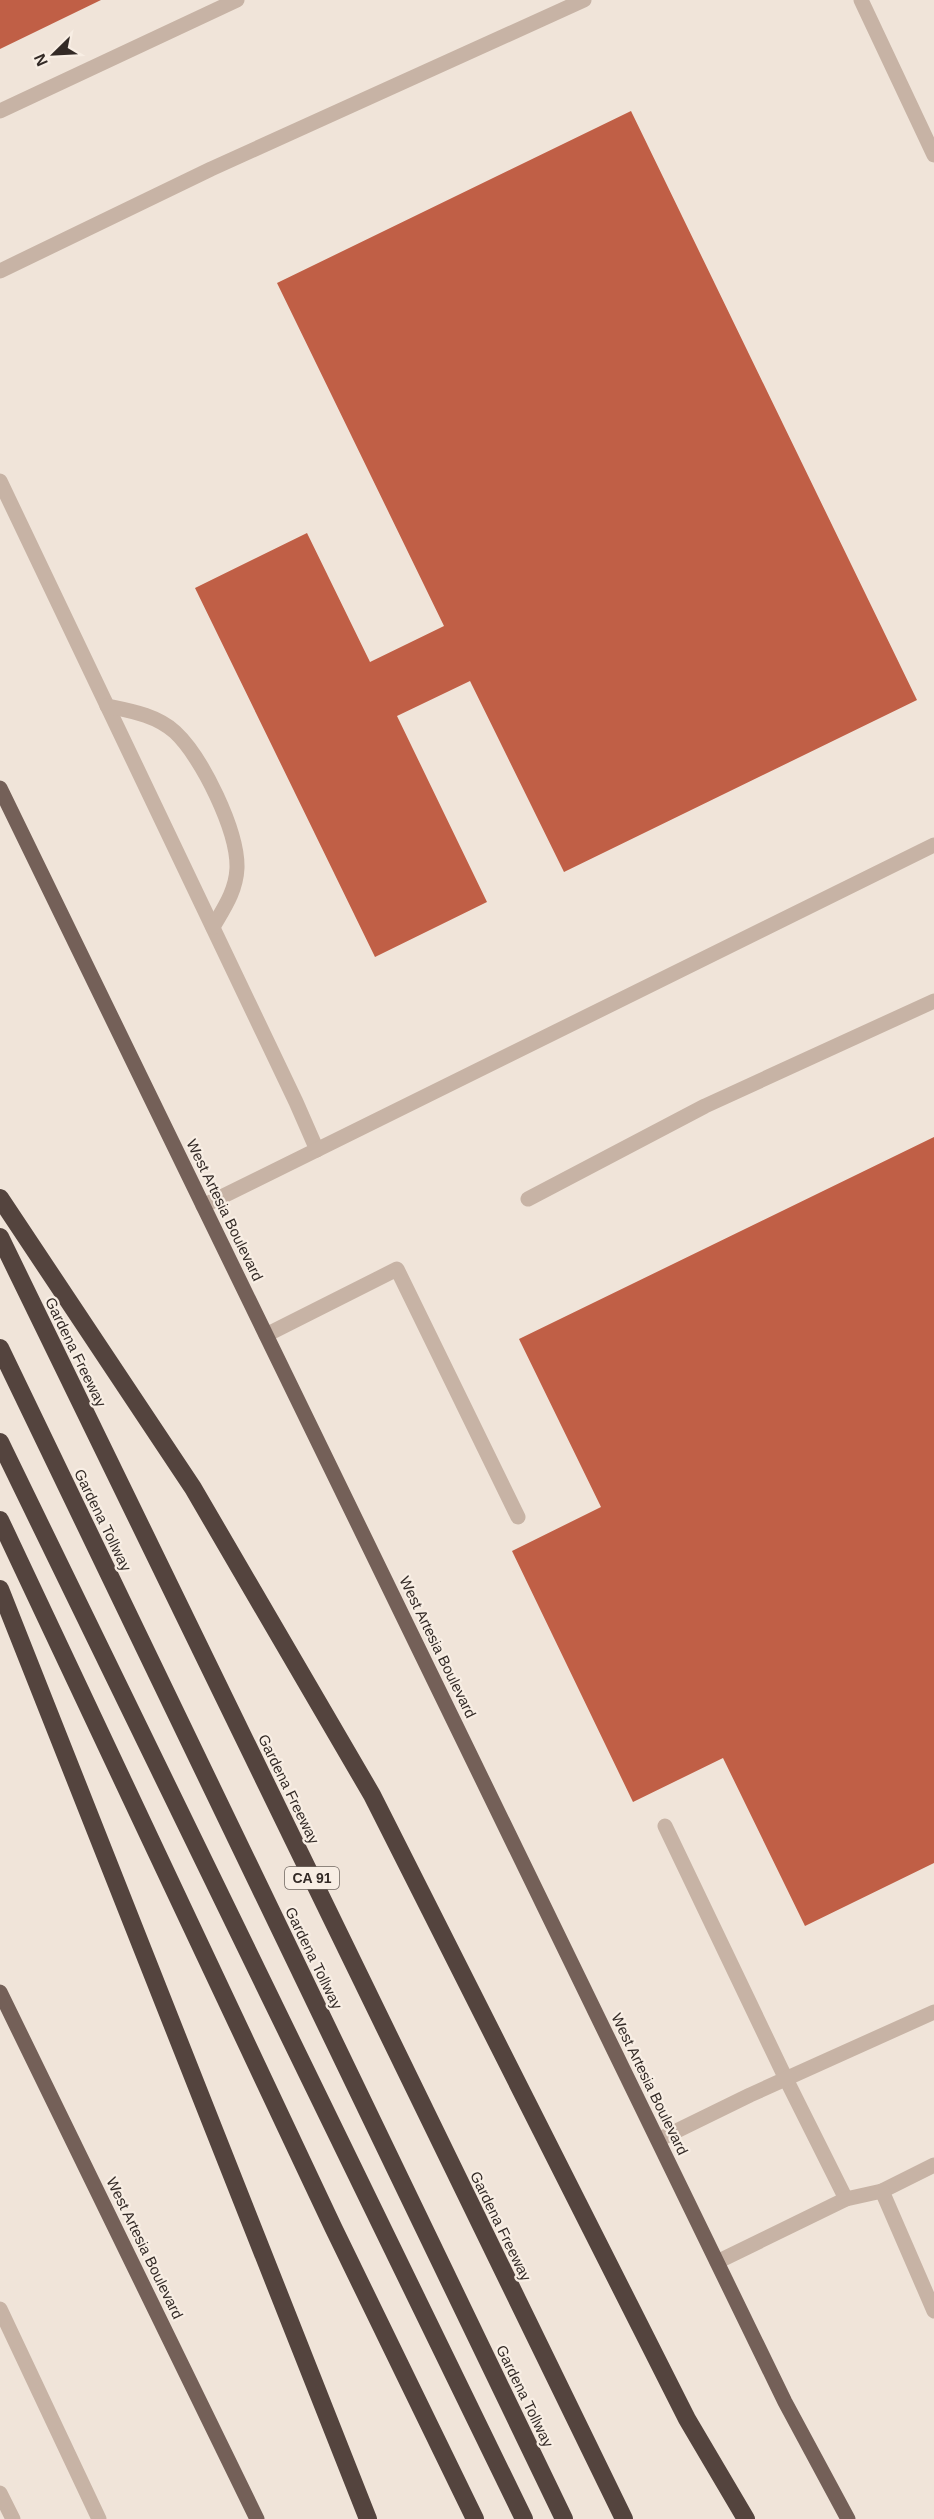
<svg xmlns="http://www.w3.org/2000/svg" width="934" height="2519" viewBox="0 0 934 2519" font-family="Helvetica,sans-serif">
	<rect width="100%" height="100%" fill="#f0e4d9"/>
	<g fill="#c05f46">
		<path d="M0,0H101L0,49Z"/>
		<path d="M631,111L917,700L564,872L470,681L397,716L487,902L375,957L195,588L307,533L370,662L444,626L277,283Z"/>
		<path d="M934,1137V1863L805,1926L723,1758L633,1802L512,1551L601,1507L519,1339Z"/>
	</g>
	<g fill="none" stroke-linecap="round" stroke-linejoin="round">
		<g stroke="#c7b3a5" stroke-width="15">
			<path d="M861,0L934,155"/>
			<path d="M0,111L237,0"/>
			<path d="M0,271L211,169L584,0"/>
			<path d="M0,481L296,1102L317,1150"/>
			<path d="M107,706C131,711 156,715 175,732C202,757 238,831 237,868C236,891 224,908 213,927"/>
			<path d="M528,1199L705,1106L934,1001"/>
			<path d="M203,1206L934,845"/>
			<path d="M266,1335L397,1269L518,1517"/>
			<path d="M665,1826L786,2079L846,2199"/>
			<path d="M658,2140L750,2095L934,2012"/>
			<path d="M882,2191L934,2165"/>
			<path d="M717,2262L846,2199L882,2191L934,2311"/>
			<path d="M0,2309L99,2519"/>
			<path d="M0,2493L13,2519"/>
		</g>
		<g stroke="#746058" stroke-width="15">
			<path d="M0,788L785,2402L848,2519"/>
			<path d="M0,1992L257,2519"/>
		</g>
		<g stroke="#54443e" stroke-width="18">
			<path d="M0,1198L193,1488L372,1795L687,2419L746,2519"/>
			<path d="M0,1237L624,2519"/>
			<path d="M0,1348L564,2519"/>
			<path d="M0,1442L524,2519"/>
			<path d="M0,1520L333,2227L475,2519"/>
			<path d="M0,1589L368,2519"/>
		</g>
	</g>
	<g text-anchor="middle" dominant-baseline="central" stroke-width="4.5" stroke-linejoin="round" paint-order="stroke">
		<rect fill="#f8eee4" stroke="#6e655f" stroke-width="1.5" x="285" y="1867" width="54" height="22" rx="4.5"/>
		<g font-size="14" font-weight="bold" fill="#332a26">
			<text x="312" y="1878">CA 91</text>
		</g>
		<g font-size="15" fill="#332a26" stroke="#f8eee4">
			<text transform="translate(225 1210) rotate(64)">West Artesia Boulevard</text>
			<text transform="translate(76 1352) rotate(64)">Gardena Freeway</text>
			<text transform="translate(103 1520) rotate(64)">Gardena Tollway</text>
			<text transform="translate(438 1647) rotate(64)">West Artesia Boulevard</text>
			<text transform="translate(289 1789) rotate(64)">Gardena Freeway</text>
			<text transform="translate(314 1958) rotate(64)">Gardena Tollway</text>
			<text transform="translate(650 2084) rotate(64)">West Artesia Boulevard</text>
			<text transform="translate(501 2226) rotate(64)">Gardena Freeway</text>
			<text transform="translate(145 2248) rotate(64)">West Artesia Boulevard</text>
			<text transform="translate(525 2396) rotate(64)">Gardena Tollway</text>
		</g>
	</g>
	<g transform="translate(54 54) rotate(246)" stroke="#f8eee4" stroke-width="4.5" paint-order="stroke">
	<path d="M0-4.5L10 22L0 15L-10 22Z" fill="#332a26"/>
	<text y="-9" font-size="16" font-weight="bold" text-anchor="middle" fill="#332a26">N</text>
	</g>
</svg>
